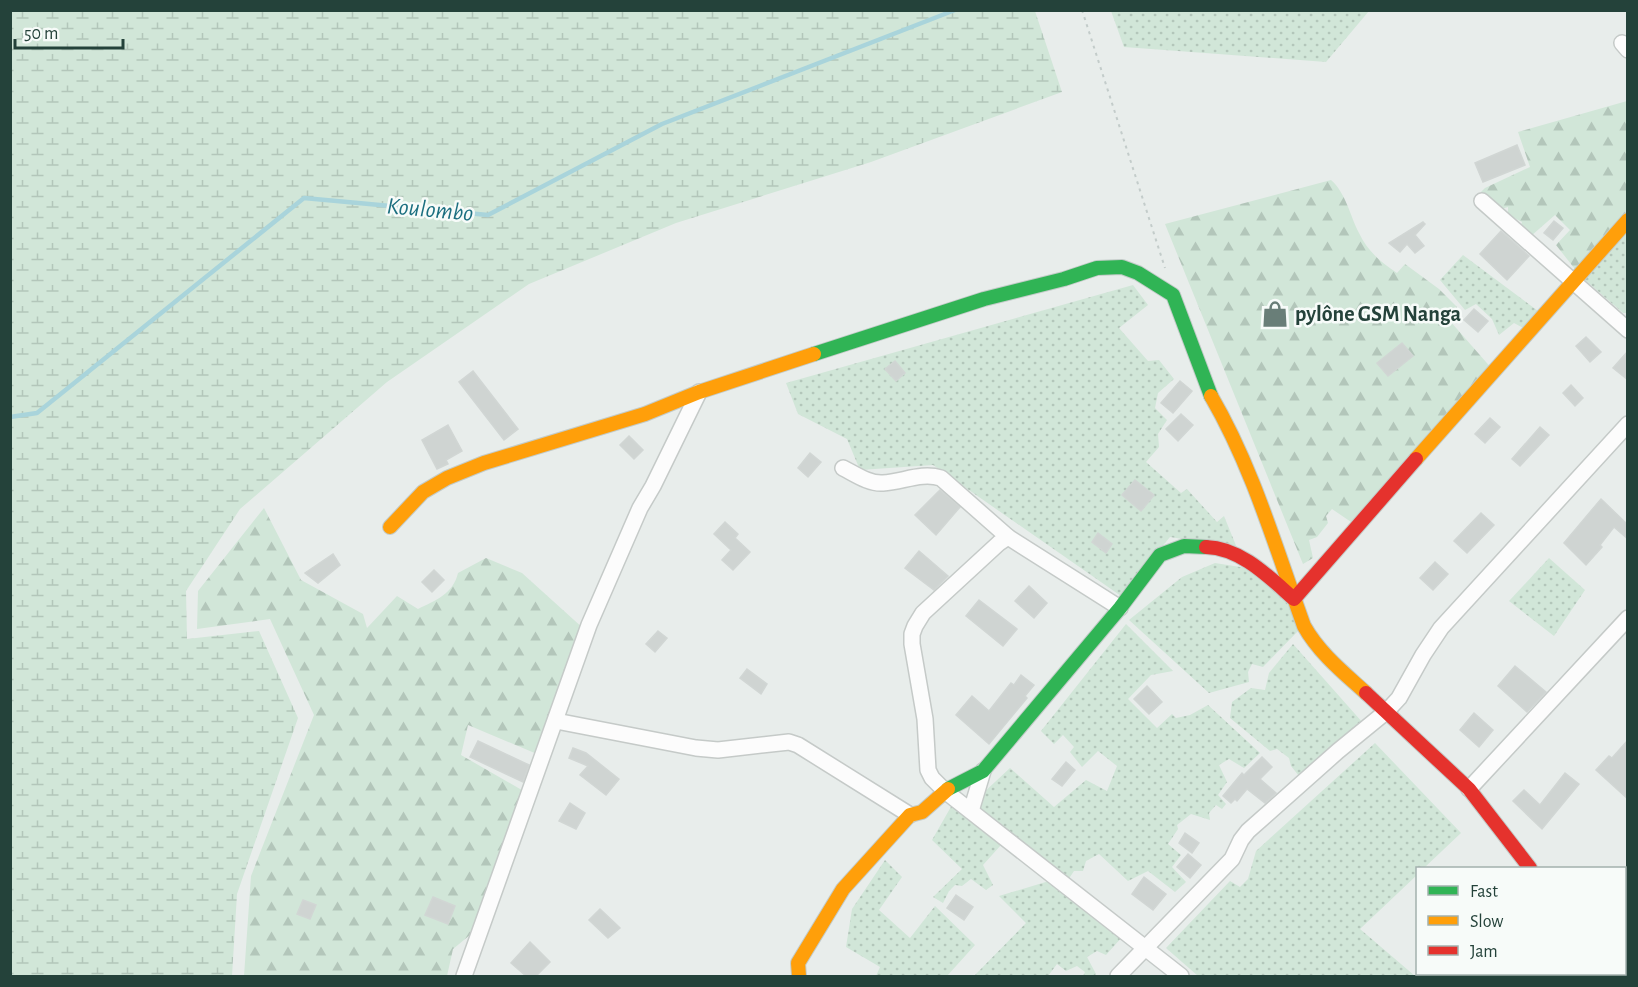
<svg xmlns="http://www.w3.org/2000/svg" width="1638" height="987" viewBox="0 0 1638 987" font-family="'Alegreya Sans',sans-serif">
	<defs>
		<pattern id="grass-dots" width="8" height="8" patternUnits="userSpaceOnUse" patternTransform="scale(1.5)"><rect width="8" height="8" fill="#d1e6d8"/><path d="M2 2h.1M6 6h.1" fill="none" stroke="#b3c6ba" stroke-width="1.8" stroke-linecap="round"/></pattern>
		<pattern id="forest-firs" width="22" height="20" patternUnits="userSpaceOnUse" patternTransform="scale(1.5)"><rect width="22" height="20" fill="#d1e6d8"/><path d="M5 1l3.5 6h-7zM16 11l3.5 6h-7z" fill="#b3c6ba"/></pattern>
		<pattern id="wetland-marsh" width="20" height="14" patternUnits="userSpaceOnUse" patternTransform="scale(1.5)"><rect width="20" height="14" fill="#d1e6d8"/><path d="M1 5h8M5 5V1M11 12h8M15 12V8" fill="none" stroke="#b3c6ba"/></pattern>
	</defs>
	<rect width="100%" height="100%" fill="#e8edeb"/>
	<g fill="url(#grass-dots)">
		<path d="M1111,11V10L1369,11L1326,62L1124,47Z"/>
		<path d="M1627,230V313H1623L1584,279Z"/>
		<path d="M1463,255L1538,311L1527,330L1514,323L1499,335L1492,319L1476,304L1465,310L1440,280Z"/>
		<path d="M1133,285L1148,305L1119,328L1148,361L1159,360L1174,379L1158,393L1155,408L1167,420L1158,434L1159,447L1146,462L1181,493L1187,489L1217,522L1224,516L1237,548L1170,537L1121,596L933,465L860,470L847,439L798,414L786,383Z"/>
		<path d="M1549,558L1585,590L1554,636L1509,601Z"/>
		<path d="M1215,563L1253,569L1283,595L1300,629L1263,667L1252,664L1248,672L1249,682L1209,693L1129,620L1182,577Z"/>
		<path d="M1126,624L1173,671L1151,675L1128,699L1157,728L1172,714L1176,718L1190,715L1208,705L1260,753L1244,768L1229,759L1219,765L1227,782L1218,795L1226,804L1222,809L1216,805L1209,813L1210,820L1191,814L1177,825L1178,829L1168,844L1181,855L1172,867L1186,882L1175,892L1148,871L1128,881L1099,854L1086,861L1083,871H1074L1068,880L976,809L981,795L1010,768L1054,807L1086,780L1107,791L1117,766L1098,751L1082,767L1070,752L1074,747L1063,735L1054,744L1041,731Z"/>
		<path d="M1293,644L1363,723L1299,776L1291,766L1289,758L1277,749L1270,751L1230,718L1232,702L1251,688L1265,690L1269,673Z"/>
		<path d="M1375,743L1461,833L1424,868H1418L1417,875L1360,929L1415,976L1418,974H1451L1449,976H1198L1166,948L1230,881L1240,887L1248,879L1256,851Z"/>
		<path d="M952,805L1001,845L983,865L993,885L986,890L971,879L962,886L955,885L949,891L943,903L933,897L962,869L932,840Z"/>
		<path d="M885,860L902,877L879,910L910,938L935,906L975,945L947,976H876L880,967L846,947L852,909Z"/>
		<path d="M1049,881L1123,936L1106,955L1097,951L1087,957L1096,974L1094,976H1083L1085,972L1077,966L1066,971L1057,964L1048,976H976L975,975L1026,923L999,896Z"/>
	</g>
	<g fill="url(#forest-firs)">
		<path d="M1627,101V216L1578,273L1556,245L1570,230L1555,215L1531,236L1520,228L1522,222L1508,215V207L1498,210L1481,192L1485,188L1530,167L1518,132Z"/>
		<path d="M1331,180C1346,193 1350,216 1359,233C1368,252 1381,262 1397,273L1405,264L1439,289L1457,307L1450,321L1493,370L1354,524L1332,509L1326,516L1328,523L1317,537L1309,540L1313,558L1303,564L1165,224Z"/>
		<path d="M264,508L301,580L363,614L367,628L397,596L418,609C436,600 453,594 458,573L486,558L522,573L584,629L537,754L468,725L461,755L527,793L476,936L470,935L453,949L447,976H244L251,876L314,715L270,619L197,629L198,591Z"/>
	</g>
	<path fill="url(#wetland-marsh)" d="M10,11H1035L1062,92L871,162L676,223L529,284L387,382L240,509L186,591L187,639L259,631L298,718L237,894L232,976H11Z"/>
	<g fill="none" stroke-linecap="round" stroke-linejoin="round">
		<path stroke="#a9d4db" stroke-width="4.5" d="M10,417L37,413L304,198L488,215L662,124L955,10"/>
	</g>
	<g fill="#cfd4d2" stroke="#d1d6d4" stroke-width="1.5">
		<path d="M1517,145L1525,165L1483,182L1475,163Z"/>
		<path d="M1554,221L1563,228L1553,240L1544,233Z"/>
		<path d="M1423,222L1425,224L1415,235L1424,246L1415,253L1407,244L1400,252L1389,243Z"/>
		<path d="M1501,231L1529,256L1507,280L1480,254Z"/>
		<path d="M1474,309L1488,321L1478,332L1464,320Z"/>
		<path d="M1586,337L1601,352L1590,362L1576,346Z"/>
		<path d="M1402,343L1413,356L1388,376L1377,363Z"/>
		<path d="M1628,351V380L1613,368Z"/>
		<path d="M895,361L905,373L896,381L885,369Z"/>
		<path d="M473,371L518,429L504,440L459,382Z"/>
		<path d="M1180,381L1192,391L1173,413L1161,403Z"/>
		<path d="M1571,385L1583,398L1575,406L1563,393Z"/>
		<path d="M1181,414L1193,425L1178,441L1166,429Z"/>
		<path d="M1490,418L1500,427L1485,443L1475,434Z"/>
		<path d="M448,425L462,451L446,460L448,464L437,469L422,440Z"/>
		<path d="M1540,427L1549,435L1520,466L1512,459Z"/>
		<path d="M629,436L643,450L634,459L620,445Z"/>
		<path d="M810,453L821,462L808,477L798,468Z"/>
		<path d="M1135,480L1154,495L1141,511L1122,495Z"/>
		<path d="M940,490L960,507L936,535L915,515Z"/>
		<path d="M1601,499L1628,525V539L1614,527L1600,545L1602,547L1586,565L1564,543Z"/>
		<path d="M1481,513L1494,525L1467,553L1454,541Z"/>
		<path d="M725,522L738,534L735,538L750,552L733,570L722,560L731,550L714,534Z"/>
		<path d="M1098,533L1112,544L1106,553L1092,542Z"/>
		<path d="M919,551L948,576L934,590L905,568Z"/>
		<path d="M333,554L340,565L318,583L305,573Z"/>
		<path d="M1435,562L1448,574L1433,590L1420,578Z"/>
		<path d="M434,570L444,580L432,592L422,582Z"/>
		<path d="M1029,586L1047,603L1034,618L1015,601Z"/>
		<path d="M979,600L1017,629L1003,646L966,616Z"/>
		<path d="M658,631L667,638L655,652L646,644Z"/>
		<path d="M1515,666L1546,692L1527,712L1498,686Z"/>
		<path d="M747,669L767,684L761,694L740,678Z"/>
		<path d="M1021,675L1034,685L1025,696L1027,698L989,744L956,715L972,696L989,711L1011,683L1014,685Z"/>
		<path d="M1147,686L1162,702L1149,714L1134,699Z"/>
		<path d="M1474,713L1493,730L1479,747L1460,730Z"/>
		<path d="M1628,740V799L1596,770L1609,756L1612,758Z"/>
		<path d="M478,741L529,765L523,782L470,757Z"/>
		<path d="M573,748L586,753L619,779L606,795L580,775L588,766L569,758Z"/>
		<path d="M1262,757L1272,767L1260,779L1276,793L1265,803L1247,789L1237,801L1235,799L1231,803L1223,796L1242,773L1244,775Z"/>
		<path d="M1066,762L1075,770L1062,786L1052,779Z"/>
		<path d="M1565,773L1579,784L1542,829L1513,801L1524,790L1540,805Z"/>
		<path d="M570,803L585,813L576,829L559,821Z"/>
		<path d="M1185,833L1199,843L1192,853L1179,843Z"/>
		<path d="M1188,854L1201,865L1190,878L1177,867Z"/>
		<path d="M1144,877L1166,894L1153,910L1132,894Z"/>
		<path d="M956,895L973,907L964,920L947,908Z"/>
		<path d="M433,897L455,906L448,924L425,915Z"/>
		<path d="M303,900L316,905L310,919L297,914Z"/>
		<path d="M600,909L620,928L608,938L589,920Z"/>
		<path d="M530,942L550,962L536,976H526L511,963Z"/>
	</g>
	<g fill="none" stroke-linecap="round" stroke-linejoin="round">
		<defs>
			<g id="street">
				<path d="M1622,43L1628,50"/>
				<path d="M1482,201L1628,330"/>
				<path d="M843,468C855,474 869,484 883,483C903,482 921,472 941,478L1008,537"/>
				<path d="M1120,608L1008,537L999,543L923,613L915,626L912,634V644L925,719L928,770L932,778L945,791L1181,976"/>
				<path d="M556,721L696,748L718,750L789,742L798,745L910,815"/>
				<path d="M1469,789L1628,618"/>
				<path d="M971,811L983,771"/>
				<path d="M1621,974L1624,976"/>
				<path d="M464,976L589,625L640,508L653,486L699,392"/>
				<path d="M1118,976L1232,859L1241,840L1248,831L1338,751L1387,711L1399,698L1423,655L1441,628L1628,424"/>
			</g>
			<g id="fast">
				<path d="M814,354L984,299L1064,279L1097,268L1122,267L1138,273L1173,295L1211,396"/>
				<path d="M948,789L983,771L1120,608L1160,555L1184,546L1206,547"/>
			</g>
			<g id="slow">
				<path d="M1211,396C1253,468 1276,549 1304,626C1319,653 1344,673 1366,693"/>
				<path d="M1416,459L1628,220"/>
				<path d="M390,527L423,492L447,478L484,463L645,414L699,392L814,354"/>
				<path d="M799,976L798,963L843,889L910,815L922,812L948,789"/>
			</g>
			<g id="jam">
				<path d="M1206,547C1241,548 1269,577 1294,599L1416,459"/>
				<path d="M1366,693L1469,789L1530,868"/>
			</g>
		</defs>
		<use href="#street" stroke="#c5cac8" stroke-width="18"/>
		<use href="#fast" stroke="#c3cbc8" stroke-width="16"/>
		<use href="#slow" stroke="#c3cbc8" stroke-width="16"/>
		<use href="#jam" stroke="#c3cbc8" stroke-width="16"/>
		<path stroke="#c3ccca" stroke-width="2" stroke-dasharray="3 4.5" stroke-linecap="butt" d="M1082,10L1165,268"/>
		<use href="#street" stroke="#fcfcfc" stroke-width="15"/>
		<use href="#fast" stroke="#30b455" stroke-width="14"/>
		<use href="#slow" stroke="#ff9f0a" stroke-width="14"/>
		<use href="#jam" stroke="#e5322d" stroke-width="14"/>
	</g>
	<defs>
		<symbol id="shop-bare" viewBox="-9 -9 18 18"><path d="M-5-2.5h2.3a2.7 3.5 0 0 1 5.4 0H5L5.5 6h-11ZM-1.5-2.5h3a1.5 2.3 0 0 0-3 0Z" fill="#697e78" stroke="#f7fbf9" stroke-width="2.5" paint-order="stroke"/></symbol>
	</defs>
	<g fill-rule="evenodd">
		<use href="#shop-bare" x="1256" y="295" width="38" height="38"/>
	</g>
	<g text-anchor="middle" dominant-baseline="central" stroke-width="5" stroke-linejoin="round" paint-order="stroke">
		<g font-size="22" font-weight="bold" fill="#24423a" stroke="#f7fbf9" text-anchor="start">
			<text x="1295" y="314">pylône GSM Nanga</text>
		</g>
		<g font-size="24" font-style="italic" fill="#1c6f80" stroke="#f7fbf9">
			<text transform="translate(430 210) rotate(5)">Koulombo</text>
		</g>
	</g>
	<rect width="1638" height="987" fill="none" stroke="#24423a" stroke-width="24"/>
	<rect x="1416" y="867" width="210" height="108" fill="#f7fbf9" stroke="#a3b1ad" stroke-width="1.5"/>
	<rect x="1428" y="886" width="30" height="9" fill="#30b455" stroke="#a3b1ad" stroke-width="1.5"/>
	<text x="1470" y="897" font-size="18" fill="#24423a">Fast</text>
	<rect x="1428" y="916" width="30" height="9" fill="#ff9f0a" stroke="#a3b1ad" stroke-width="1.5"/>
	<text x="1470" y="927" font-size="18" fill="#24423a">Slow</text>
	<rect x="1428" y="946" width="30" height="9" fill="#e5322d" stroke="#a3b1ad" stroke-width="1.5"/>
	<text x="1470" y="957" font-size="18" fill="#24423a">Jam</text>
	<path d="M15 39v9h108v-9" fill="none" stroke="#24423a" stroke-width="3"/>
	<text x="24" y="39" font-size="18" fill="#24423a" stroke="#f7fbf9" stroke-width="4.5" paint-order="stroke">50 m</text>
</svg>
